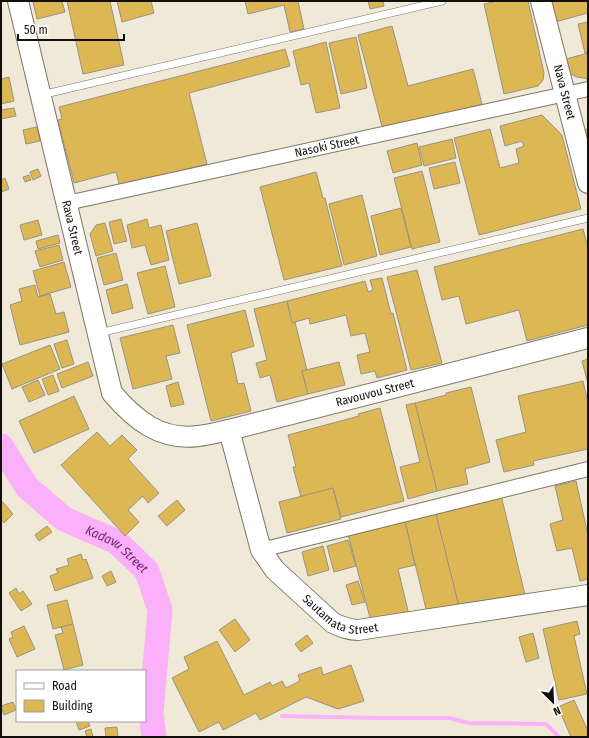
<svg xmlns="http://www.w3.org/2000/svg" width="589" height="738" viewBox="0 0 589 738" font-family="'Fira Sans Condensed',sans-serif">
	<rect width="100%" height="100%" fill="#f0e9d7"/>
	<g fill="none" stroke-linecap="round" stroke-linejoin="round">
		<path stroke="#fab1f9" stroke-width="4" d="M282,716L376,718H449L469,723L546,724L559,737"/>
		<path stroke="#fab1f9" stroke-width="25" id="s1" d="M1,446L27,487L64,519L117,542L147,571L160,610L151,713L154,737"/>
	</g>
	<g fill="#dcb754" stroke="#9a9383">
		<path d="M33,1H62L65,12L37,19L33,2Z"/>
		<path d="M67,1H110L124,65L83,74Z"/>
		<path d="M117,1H151L154,13L122,22Z"/>
		<path d="M245,1H298L304,29L290,32L284,5L248,14Z"/>
		<path d="M368,1H383L384,6L370,9Z"/>
		<path d="M497,1H528L544,73L543,80L538,86L504,94L484,4Z"/>
		<path d="M549,1H588V13L555,22Z"/>
		<path d="M588,22V52L585,53L578,24Z"/>
		<path d="M392,26L408,86L473,69L482,104L383,130L358,35Z"/>
		<path d="M356,37L367,88L341,94L329,43Z"/>
		<path d="M326,42L340,108L316,113L309,83L301,85L293,51Z"/>
		<path d="M285,49L290,66L189,93L207,164L120,187L116,172L74,183L58,120L62,119L59,107Z"/>
		<path d="M588,53V79L577,77L569,73L566,59Z"/>
		<path d="M9,77L14,101L1,104V79Z"/>
		<path d="M14,108L16,116L1,119V110Z"/>
		<path d="M542,115L562,135L581,209L479,235L454,138L490,129L500,168L519,163L516,149L524,146L522,141L505,146L500,126Z"/>
		<path d="M37,127L40,141L26,144L23,130Z"/>
		<path d="M588,129V149L583,130Z"/>
		<path d="M452,139L456,158L424,166L419,147Z"/>
		<path d="M417,143L422,165L393,173L387,151Z"/>
		<path d="M455,162L460,183L434,189L429,168Z"/>
		<path d="M38,169L41,176L33,180L30,172Z"/>
		<path d="M422,171L440,242L412,249L394,178Z"/>
		<path d="M316,172L323,198H325L342,266L284,280L260,187Z"/>
		<path d="M29,175L31,180L25,182L23,177Z"/>
		<path d="M5,178L9,189L1,192V180Z"/>
		<path d="M362,195L377,256L344,265L329,204Z"/>
		<path d="M401,208L411,247L380,255L371,216Z"/>
		<path d="M121,219L127,241L114,244L109,222Z"/>
		<path d="M147,219L149,228L161,225L169,260L151,265L145,245L132,248L127,225Z"/>
		<path d="M38,220L42,235L24,240L20,225Z"/>
		<path d="M105,223L113,251L96,256L90,234L96,225Z"/>
		<path d="M197,223L211,276L179,284L166,231Z"/>
		<path d="M583,229L588,248V325L527,341L519,310L466,324L459,296L442,300L434,267Z"/>
		<path d="M58,235L60,243L38,249L36,241Z"/>
		<path d="M59,245L63,260L40,267L35,251Z"/>
		<path d="M116,253L123,280L104,285L97,258Z"/>
		<path d="M64,262L71,287L40,296L33,271Z"/>
		<path d="M165,266L175,307L148,314L137,273Z"/>
		<path d="M417,270L442,363L411,370L387,277Z"/>
		<path d="M382,278L391,314L393,313L407,370L377,378L375,371L361,374L357,355L370,352L365,333L351,336L346,315L310,324L309,318L292,323L287,301L365,281L368,292L373,290L370,280Z"/>
		<path d="M127,284L133,308L112,314L106,290Z"/>
		<path d="M35,285L38,297L50,294L56,314L64,312L69,332L20,345L10,305L22,301L19,289Z"/>
		<path d="M287,301L292,323L295,322L307,370L302,371L308,394L277,402L270,375L260,378L256,363L267,360L254,309Z"/>
		<path d="M245,310L254,346L231,353L238,384L244,383L251,411L211,421L187,325Z"/>
		<path d="M173,325L180,353L166,356L172,379L133,389L120,338Z"/>
		<path d="M67,340L74,364L62,368L54,344Z"/>
		<path d="M50,345L60,369L12,389L2,364Z"/>
		<path d="M588,359V384L582,361Z"/>
		<path d="M88,362L93,376L62,388L57,374Z"/>
		<path d="M339,362L345,385L308,394L302,371Z"/>
		<path d="M53,375L59,391L48,395L42,379Z"/>
		<path d="M38,380L45,395L29,402L22,387Z"/>
		<path d="M583,381L588,403V449L533,461L534,465L504,472L496,440L526,432L518,396Z"/>
		<path d="M178,382L184,404L171,407L166,386Z"/>
		<path d="M471,387L490,462L465,469L468,484L437,491L415,403L446,395V393Z"/>
		<path d="M74,396L89,429L34,453L19,421Z"/>
		<path d="M415,403L437,491L408,499L400,467L420,462L406,405Z"/>
		<path d="M380,408L404,501L341,517L333,488L301,497L293,467H296L288,435L359,416L358,414Z"/>
		<path d="M97,432L110,446L122,435L137,450L128,459L159,493L148,503L143,496L128,510L139,522L125,536L61,465Z"/>
		<path d="M576,481L588,535V579L580,581L572,548L557,551L550,524L563,520L555,486Z"/>
		<path d="M333,488L341,519L287,533L279,502Z"/>
		<path d="M501,495L525,595L460,611L435,511Z"/>
		<path d="M1,500L13,514L4,523L1,519Z"/>
		<path d="M177,500L185,510L167,526L158,516Z"/>
		<path d="M435,510L460,611L427,613L404,518Z"/>
		<path d="M405,521L415,565L398,569L409,615L370,618L348,534Z"/>
		<path d="M47,526L52,532L39,541L35,535Z"/>
		<path d="M348,540L356,566L334,572L327,546Z"/>
		<path d="M323,546L329,570L308,576L302,552Z"/>
		<path d="M81,554L83,560L86,559L93,578L55,591L50,576L58,573L56,569L69,565L67,559Z"/>
		<path d="M111,571L116,582L107,586L102,576Z"/>
		<path d="M358,581L365,602L352,605L346,585Z"/>
		<path d="M16,588L19,594L23,591L32,604L21,611L9,593Z"/>
		<path d="M67,600L73,624L53,629L47,605Z"/>
		<path d="M235,619L250,640L235,652L219,630Z"/>
		<path d="M577,621L580,634L574,636L587,694L559,700L543,629Z"/>
		<path d="M73,624L83,665L64,670L55,635L63,633L61,627Z"/>
		<path d="M24,626L35,649L17,657L9,639L13,637L11,632Z"/>
		<path d="M533,633L539,658L526,662L519,637Z"/>
		<path d="M307,635L313,643L301,652L295,644Z"/>
		<path d="M217,641L244,695L270,682L272,686L282,681L286,688L300,681L298,675L321,667L323,675L351,665L364,701L338,709L306,697L260,720L256,713L223,730L219,722L199,732L172,678L189,669L184,657Z"/>
		<path d="M574,700L588,731V737H571L558,707Z"/>
		<path d="M13,702L16,710L4,715L1,706Z"/>
		<path d="M76,721H88L90,726L79,730Z"/>
		<path d="M117,727L118,737H106L105,728Z"/>
		<path d="M91,729L93,737H87L85,731Z"/>
	</g>
	<g fill="none" stroke-linecap="round" stroke-linejoin="round">
		<defs>
			<g id="lane">
				<path d="M41,95L442,1"/>
				<path d="M99,333L588,218"/>
			</g>
			<g id="street">
				<path id="s2" d="M67,203L588,89"/>
				<path d="M261,550L588,469"/>
			</g>
			<g id="secondary">
				<path id="s3" d="M18,1L112,393C135,420 161,441 198,436C209,435 219,432 229,430L588,338"/>
				<path id="s4" d="M541,1L588,183"/>
				<path id="s5" d="M229,430L261,550L275,570L333,623C342,627 349,630 358,630L588,595"/>
			</g>
		</defs>
		<use href="#lane" stroke="#7d7666" stroke-width="8"/>
		<use href="#street" stroke="#7d7666" stroke-width="16"/>
		<use href="#secondary" stroke="#7d7666" stroke-width="22"/>
		<use href="#lane" stroke="#fff" stroke-width="7"/>
		<use href="#street" stroke="#fff" stroke-width="14"/>
		<use href="#secondary" stroke="#fff" stroke-width="20"/>
	</g>
	<g text-anchor="middle" dominant-baseline="central" stroke-width="3" stroke-linejoin="round" paint-order="stroke">
		<g font-size="12" fill="#12100a" stroke="#fff">
			<text stroke="none"><textPath href="#s4" startOffset="94">Nava Street</textPath></text>
			<text stroke="none"><textPath href="#s2" startOffset="266">Nasoki Street</textPath></text>
			<text stroke="none"><textPath href="#s3" startOffset="233">Rava Street</textPath></text>
			<text stroke="none"><textPath href="#s3" startOffset="686">Ravouvou Street</textPath></text>
			<text stroke="none"><textPath href="#s5" startOffset="231">Sautamata Street</textPath></text>
		</g>
		<g font-size="13" font-style="italic" fill="#6f1c71" stroke="#fff">
			<text stroke="none"><textPath href="#s1" startOffset="159">Kadavu Street</textPath></text>
		</g>
	</g>
	<rect width="589" height="738" fill="none" stroke="#12100a" stroke-width="4"/>
	<rect x="16" y="670" width="130" height="52" fill="#ffffff" stroke="#a09f9d"/>
	<rect x="24" y="683" width="20" height="6" fill="#ffffff" stroke="#a09f9d"/>
	<text x="52" y="690" font-size="12" fill="#12100a">Road</text>
	<rect x="24" y="700" width="20" height="12" fill="#dcb754" stroke="#a09f9d"/>
	<text x="52" y="710" font-size="12" fill="#12100a">Building</text>
	<g transform="translate(553 702) rotate(156)" stroke="#ffffff" stroke-width="3" paint-order="stroke">
	<path d="M0-3L7 15L0 10L-7 15Z" fill="#12100a"/>
	<text y="-6" font-size="11" font-weight="bold" text-anchor="middle" fill="#12100a">N</text>
	</g>
	<path d="M18 34v6h106v-6" fill="none" stroke="#12100a" stroke-width="2"/>
	<text x="24" y="34" font-size="12" fill="#12100a" stroke="#ffffff" stroke-width="3" paint-order="stroke">50 m</text>
</svg>
